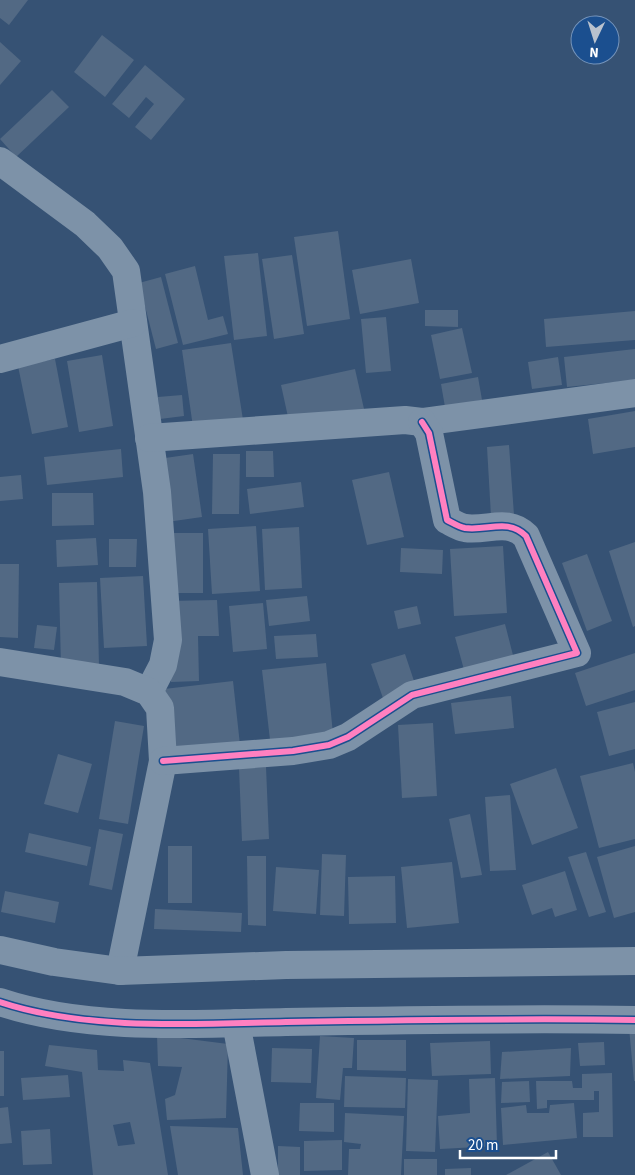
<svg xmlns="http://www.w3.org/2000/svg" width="635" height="1175" viewBox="0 0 635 1175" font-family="'Source Sans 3',sans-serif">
	<rect width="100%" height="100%" fill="#365274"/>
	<g fill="#526984" fill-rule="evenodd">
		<path d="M0,0H28L9,25L0,18Z"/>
		<path d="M102,35L134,60L105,97L74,72Z"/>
		<path d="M0,42L21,61L0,85Z"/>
		<path d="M145,65L185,99L151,140L135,127L154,104L146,97L129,118L112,104Z"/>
		<path d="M52,90L69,107L16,157L0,139Z"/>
		<path d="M338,231L350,319L307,326L294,237Z"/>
		<path d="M258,253L267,336L234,340L224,256Z"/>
		<path d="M292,255L304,334L274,339L262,259Z"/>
		<path d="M411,259L419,303L360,314L352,270Z"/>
		<path d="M195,266L208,320L223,316L228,334L183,345L165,274Z"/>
		<path d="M161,277L178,343L156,349L139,283Z"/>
		<path d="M425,310H458V327L425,326Z"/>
		<path d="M635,311V340L546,347L544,319Z"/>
		<path d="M386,317L391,371L366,373L361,319Z"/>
		<path d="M462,328L472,373L440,379L431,335Z"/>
		<path d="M231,343L243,420L193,427L182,350Z"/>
		<path d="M635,349V380L567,387L564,357Z"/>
		<path d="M102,355L113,426L79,432L67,361Z"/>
		<path d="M558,357L562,385L532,389L528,362Z"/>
		<path d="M55,359L68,427L32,434L18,366Z"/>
		<path d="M355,369L364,409L290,426L281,385Z"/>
		<path d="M478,377L482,400L445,407L441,384Z"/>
		<path d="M182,395L184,416L160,419L158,397Z"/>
		<path d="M635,411V447L593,454L588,419Z"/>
		<path d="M509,445L514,515L491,516L487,447Z"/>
		<path d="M121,449L123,477L47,485L44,457Z"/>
		<path d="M246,451H273L274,477H246Z"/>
		<path d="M193,454L202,517L167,522L158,459Z"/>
		<path d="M213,454H240L239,514H212Z"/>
		<path d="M389,472L404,537L367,545L352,480Z"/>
		<path d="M21,475L23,499L0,501V477Z"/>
		<path d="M301,482L304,507L250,514L247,489Z"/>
		<path d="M52,493H93L94,525L52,526Z"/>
		<path d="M256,526L260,591L212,594L208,529Z"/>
		<path d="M299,527L302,588L265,590L262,529Z"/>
		<rect x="168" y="533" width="35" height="60"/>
		<path d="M96,538L98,565L57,567L56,540Z"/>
		<path d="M109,539H137L136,567H109Z"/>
		<path d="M635,542V626L633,627L609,551Z"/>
		<path d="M503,546L507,613L454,616L450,549Z"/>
		<path d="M401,548L443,550L442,574L400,572Z"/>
		<path d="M587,554L612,621L587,631L562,563Z"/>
		<path d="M0,564H19L18,638L0,637Z"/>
		<path d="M143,576L147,646L104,648L100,578Z"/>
		<path d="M97,582L99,666L61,667L59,583Z"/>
		<path d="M307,596L310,621L269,626L266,600Z"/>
		<path d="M217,600L219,636H198L199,681L171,682L169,601Z"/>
		<path d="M263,603L267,649L233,652L229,606Z"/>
		<path d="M417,606L421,624L398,629L394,611Z"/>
		<path d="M505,624L515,663L466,677L455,637Z"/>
		<path d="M37,625L57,627L54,650L34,648Z"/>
		<path d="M316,634L318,657L276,659L274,636Z"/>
		<path d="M635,653V690L586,706L575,673Z"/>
		<path d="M405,654L417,690L384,701L371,664Z"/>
		<path d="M326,663L333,734L270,740L262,670Z"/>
		<path d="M233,681L240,745L172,753L164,689Z"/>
		<path d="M511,696L514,728L455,734L451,703Z"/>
		<path d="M635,702V749L609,756L597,712Z"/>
		<path d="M115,721L144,726L128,824L99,819Z"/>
		<path d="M433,723L437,796L402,798L398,725Z"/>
		<path d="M58,754L92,764L78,813L44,804Z"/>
		<path d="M633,763L635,772V839L599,848L580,776Z"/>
		<path d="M266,767L269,839L242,841L239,768Z"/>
		<path d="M556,768L578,828L532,845L510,784Z"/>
		<path d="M510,795L516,870L490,871L485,797Z"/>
		<path d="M470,814L482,875L461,878L449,819Z"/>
		<path d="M99,829L123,834L112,890L89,885Z"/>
		<path d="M29,833L91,847L87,866L25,852Z"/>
		<rect x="168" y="846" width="24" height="57"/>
		<path d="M635,846V912L614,918L597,857Z"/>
		<path d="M586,852L606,912L589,917L568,857Z"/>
		<path d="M322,854L346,855L344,916L320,915Z"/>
		<path d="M247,856H266V926L248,925Z"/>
		<path d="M452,862L459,923L407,928L401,867Z"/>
		<path d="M276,867L319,870L316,914L273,911Z"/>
		<path d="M565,871L577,910L555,917L552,908L532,915L522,885Z"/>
		<path d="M395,876L396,923L349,924L348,877Z"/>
		<path d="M5,891L59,902L55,923L1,912Z"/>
		<path d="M155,909L242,913L241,932L154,929Z"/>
		<path d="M629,1028H635V1081H634Z"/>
		<path d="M157,1035L228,1044L226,1118L167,1120L165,1099L175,1095L182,1067L158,1066Z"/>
		<path d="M320,1036L354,1038L352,1068H343L340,1100L316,1098Z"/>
		<path d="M357,1040H406V1071L357,1070Z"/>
		<path d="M490,1041L491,1074L432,1076L430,1043Z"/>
		<path d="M604,1042L605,1065L580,1066L578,1043Z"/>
		<path d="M49,1045L97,1050L98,1070L124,1071L123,1060L150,1063L168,1175H93L82,1072L45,1066ZM130,1122L135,1144L118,1146L113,1125Z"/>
		<path d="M272,1048L312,1049L311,1083L271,1082Z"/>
		<path d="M571,1048L570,1076L500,1079L502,1052Z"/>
		<rect x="0" y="1051" width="4" height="45"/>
		<path d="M612,1073L613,1137H583V1113L599,1112V1091H594V1100H547V1108L537,1109L536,1081H572L573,1088H582V1074Z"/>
		<path d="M68,1075L70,1097L23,1100L21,1078Z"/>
		<path d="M345,1076L406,1078L405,1108L344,1107Z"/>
		<path d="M495,1078L497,1146L440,1149L438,1116L470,1113L469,1079Z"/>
		<path d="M408,1079L438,1080L435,1152L406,1151Z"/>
		<path d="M529,1081L530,1102L501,1103L502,1082Z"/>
		<path d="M300,1103H334V1132L299,1131Z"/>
		<path d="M574,1103L577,1138L503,1145L501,1108L526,1105L527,1113H549L550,1105Z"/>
		<path d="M8,1107L12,1143L0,1144V1108Z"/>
		<path d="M345,1113L404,1116L401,1175H348L349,1149H360L361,1144L344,1142Z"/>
		<path d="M170,1126L238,1128L243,1175H178Z"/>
		<path d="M50,1129L52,1164L23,1165L21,1131Z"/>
		<path d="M342,1140V1170L304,1171V1141Z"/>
		<path d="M278,1146L300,1147V1175H278Z"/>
		<path d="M548,1152L561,1175H506Z"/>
		<rect x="404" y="1159" width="33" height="16"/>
		<path d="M471,1168V1175H445V1169Z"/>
	</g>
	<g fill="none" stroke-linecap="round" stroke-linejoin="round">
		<g stroke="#7d92a8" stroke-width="28">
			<path d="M0,161L85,224L110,248L126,271L157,492L168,640L163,665L149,692"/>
			<path d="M0,359L133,323"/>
			<path d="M149,438L405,420L422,422L635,393"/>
			<path d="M0,662L125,682L149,692L160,708L163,761L120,971"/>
			<path d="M163,761L293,751L329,745L348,737L412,695L577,653L526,536C508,518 488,531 465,528C459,527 453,523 447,520L429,433L422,422"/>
			<path d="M0,950L54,962L120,971L286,965L635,961"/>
			<path d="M0,1002C87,1031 195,1024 286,1022C402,1020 519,1018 635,1020"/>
			<path d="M236,1023L265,1175"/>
		</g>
		<defs>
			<g id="cycleway">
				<path d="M163,761L293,751L329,745L348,737L412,695L577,653L526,536C508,518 488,531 465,528C459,527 453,523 447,520L429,433L422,422"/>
				<path d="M0,1002C87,1031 195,1024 286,1022C402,1020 519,1018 635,1020"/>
			</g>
		</defs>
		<use href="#cycleway" stroke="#1b4f8f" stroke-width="9"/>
		<use href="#cycleway" stroke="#ff80c0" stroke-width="6"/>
	</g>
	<g transform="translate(595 40) rotate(184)"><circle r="24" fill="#1b4f8f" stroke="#7695bc"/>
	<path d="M0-4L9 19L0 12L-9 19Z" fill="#b9c2ce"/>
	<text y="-8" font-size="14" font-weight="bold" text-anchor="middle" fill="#ffffff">N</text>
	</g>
	<path d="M460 1150v8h96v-8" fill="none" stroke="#ffffff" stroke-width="2.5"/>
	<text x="468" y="1150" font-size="15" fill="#ffffff" stroke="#1b4f8f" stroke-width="4" paint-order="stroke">20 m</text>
</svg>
